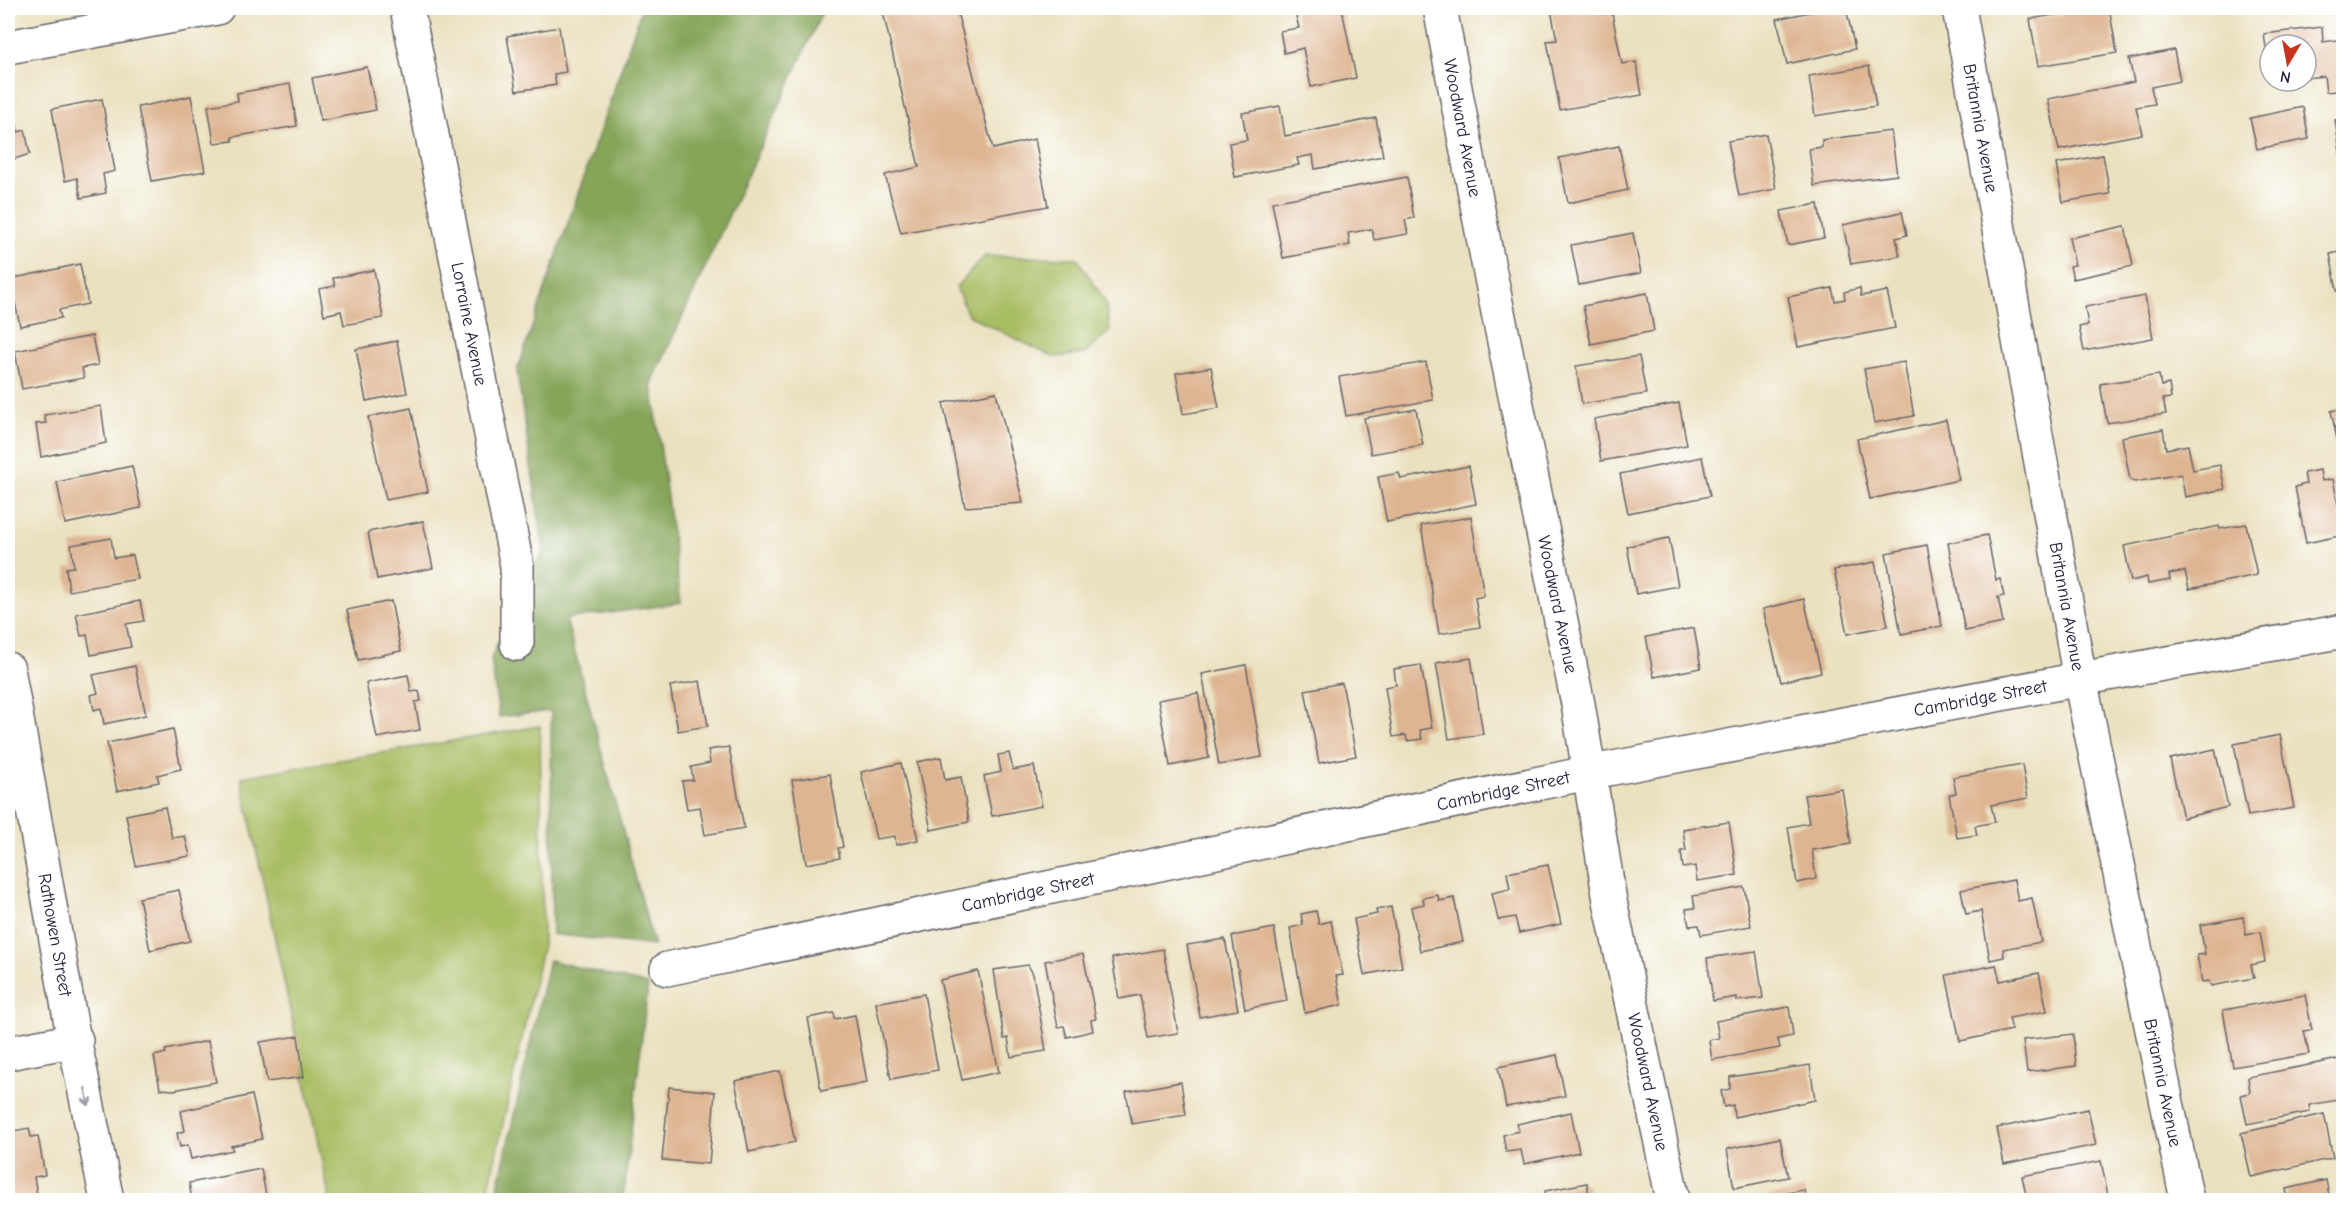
<svg xmlns="http://www.w3.org/2000/svg" width="2351" height="1208" viewBox="0 0 2351 1208" font-family="'Comic Neue',sans-serif">
	<rect width="100%" height="100%" fill="#fff"/>
	<filter id="ink" filterUnits="userSpaceOnUse"><feTurbulence type="fractalNoise" baseFrequency=".0167" numOctaves="2"/><feDisplacementMap in="SourceGraphic" scale="12" xChannelSelector="R" yChannelSelector="G"/><feConvolveMatrix kernelMatrix="1 2 1 2 8 2 1 2 1" color-interpolation-filters="sRGB"/></filter>
	<filter id="wash" filterUnits="userSpaceOnUse"><feTurbulence type="fractalNoise" baseFrequency=".008" numOctaves="4" result="noise"/><feDisplacementMap in="SourceGraphic" scale="24" xChannelSelector="R" yChannelSelector="G"/><feGaussianBlur stdDeviation="1.35" result="paint"/><feColorMatrix in="noise" values="0 0 0 0 0 0 0 0 0 0 0 0 0 0 0 0 0 1.4 0 .05"/><feComposite in="paint" operator="in"/></filter>
	<g filter="url(#wash)">
		<rect width="100%" height="100%" fill="#eae1bf"/>
		<g fill="#a8be63" stroke="#65704f" stroke-width="1.5">
			<path d="M985,256L1077,258L1105,301L1110,331L1084,354L1053,357L968,315L956,287Z"/>
			<path d="M540,726L543,944L486,1200H330L241,777Z"/>
		</g>
		<g fill="#86a559" stroke="#54644a" stroke-width="1.5">
			<path d="M642,8H824L652,383L681,603L566,619L654,946L552,934L551,711L499,717L491,659L522,584L544,552L517,371Z"/>
			<path d="M549,960L648,985L623,1200H495Z"/>
		</g>
		<g id="blocks">
			<g fill="#deb592">
				<path d="M882,8H956L993,149L1035,139L1048,206L901,233L885,175L919,167Z"/>
				<path d="M1294,8H1321L1322,12L1342,9L1356,78L1311,87L1303,48L1284,53L1280,31L1299,28Z"/>
				<path d="M1563,8H1611L1622,64L1636,62L1642,95L1560,110L1547,41L1557,40L1551,10Z"/>
				<path d="M1829,8H1846L1855,49L1787,64L1777,19Z"/>
				<path d="M2071,8H2120L2121,11L2110,13L2117,53L2038,66L2030,19L2072,12Z"/>
				<path d="M559,27L566,72L554,74L556,85L516,91L507,36Z"/>
				<path d="M2322,27L2323,42L2344,39V90L2326,92L2324,76L2306,78V45H2270L2269,68L2264,34Z"/>
				<path d="M2174,50L2180,81L2151,87L2155,104L2136,107L2142,134L2059,150L2048,99L2134,82L2129,59Z"/>
				<path d="M1869,66L1876,106L1815,116L1809,76Z"/>
				<path d="M367,67L376,110L321,121L312,78Z"/>
				<path d="M290,84L297,126L232,137L233,141L214,143L208,106L238,101L237,93Z"/>
				<path d="M191,96L205,171L152,181L138,107Z"/>
				<path d="M102,99L115,171L103,174L106,193L81,198L77,178L65,181L52,109Z"/>
				<path d="M1280,106L1285,136L1376,118L1383,156L1315,169L1313,155L1297,158L1299,165L1235,177L1229,143L1247,140L1242,113Z"/>
				<path d="M2303,107L2309,139L2257,149L2250,118Z"/>
				<path d="M15,117L18,132L25,130L30,154L8,161V118Z"/>
				<path d="M2344,119V158H2341L2335,120Z"/>
				<path d="M1891,131L1897,175L1814,186L1809,149L1822,147V140Z"/>
				<path d="M1766,134L1776,189L1739,196L1728,141Z"/>
				<path d="M1619,146L1628,190L1568,203L1559,158Z"/>
				<path d="M2103,155L2110,194L2063,202L2056,164Z"/>
				<path d="M1407,177L1414,218L1405,220L1408,234L1374,240L1372,229L1348,233L1350,245L1283,258L1272,202Z"/>
				<path d="M1818,204L1824,238L1788,245L1781,211Z"/>
				<path d="M1902,212L1907,235L1896,238L1900,256L1851,264L1843,225Z"/>
				<path d="M2125,226L2133,266L2073,279L2070,266L2075,265L2069,238Z"/>
				<path d="M1633,233L1641,273L1579,285L1571,245Z"/>
				<path d="M2344,251V290L2337,291L2330,254Z"/>
				<path d="M80,264L88,304L59,310L61,318L20,326L10,279Z"/>
				<path d="M374,270L383,318L344,325L341,311L324,315L319,289L335,286L333,278Z"/>
				<path d="M1832,288L1835,301L1845,299L1844,292L1860,288L1861,296L1887,291L1895,328L1798,347L1788,297Z"/>
				<path d="M1647,293L1654,331L1591,344L1583,306Z"/>
				<path d="M2145,296L2153,338L2084,351L2079,327L2088,325L2085,307Z"/>
				<path d="M92,336L98,365L82,368L84,378L22,389L15,351Z"/>
				<path d="M397,341L407,393L366,401L356,349Z"/>
				<path d="M1639,356L1646,394L1582,404L1576,366Z"/>
				<path d="M1426,362L1433,400L1346,416L1339,377Z"/>
				<path d="M1904,362L1914,416L1874,423L1864,369Z"/>
				<path d="M1211,367L1219,408L1183,414L1176,373Z"/>
				<path d="M2159,375L2161,386L2169,384L2171,398L2163,399L2166,414L2107,423L2100,384Z"/>
				<path d="M996,392L1023,503L965,507L943,403Z"/>
				<path d="M1679,403L1687,445L1601,461L1594,419Z"/>
				<path d="M101,406L106,443L41,457L36,424L46,423L44,415Z"/>
				<path d="M411,408L428,492L386,500L368,417Z"/>
				<path d="M2344,408V453H2340L2331,411Z"/>
				<path d="M1416,409L1423,445L1371,454L1364,418Z"/>
				<path d="M1946,420L1959,480L1870,499L1857,439Z"/>
				<path d="M2163,429L2166,449L2188,445L2193,470L2220,465L2225,489L2185,497L2181,474L2135,482L2130,480L2122,437Z"/>
				<path d="M1702,457L1710,496L1628,513L1620,474Z"/>
				<path d="M132,466L141,508L65,524L57,482Z"/>
				<path d="M1469,466L1476,504L1387,522L1378,477L1399,473L1401,479Z"/>
				<path d="M2320,470L2322,481L2333,479L2344,535L2306,543L2295,487L2306,484L2304,473Z"/>
				<path d="M1471,517L1484,596L1475,598L1480,627L1439,634L1421,525Z"/>
				<path d="M423,521L433,568L377,579L368,532Z"/>
				<path d="M2246,524L2257,575L2189,589L2185,571L2169,574L2170,580L2148,584L2147,577L2131,581L2124,546L2219,526L2220,529Z"/>
				<path d="M1987,535L1996,580L2000,579L2004,596L1998,597L2003,623L1965,631L1948,543Z"/>
				<path d="M111,538L114,558L133,555L138,579L69,591L66,568L74,567L71,545Z"/>
				<path d="M1669,538L1678,586L1636,594L1627,546Z"/>
				<path d="M1927,545L1942,626L1901,634L1886,553Z"/>
				<path d="M1875,562L1888,626L1847,634L1834,570Z"/>
				<path d="M1804,599L1821,672L1781,682L1763,609Z"/>
				<path d="M140,601L144,621L126,624L131,647L91,655L87,635L81,636L76,614Z"/>
				<path d="M391,601L401,651L358,660L347,610Z"/>
				<path d="M1694,628L1701,668L1654,677L1646,637Z"/>
				<path d="M1471,658L1483,734L1449,739L1436,663Z"/>
				<path d="M1246,665L1262,757L1219,765L1202,674Z"/>
				<path d="M1421,665L1432,728L1420,730L1422,739L1407,741L1406,735L1393,737L1385,687L1396,685L1394,669Z"/>
				<path d="M135,666L146,715L104,724L101,708L94,710L91,695L98,693L93,675Z"/>
				<path d="M408,675L411,692L419,691L421,701L415,702L420,730L377,738L366,683Z"/>
				<path d="M700,681L708,726L678,731L670,686Z"/>
				<path d="M1342,683L1356,756L1319,763L1305,690Z"/>
				<path d="M1198,693L1209,758L1170,766L1158,700Z"/>
				<path d="M173,729L181,769L157,775L159,782L117,791L107,743Z"/>
				<path d="M2280,735L2294,808L2248,816L2234,744Z"/>
				<path d="M729,747L744,828L705,835L700,807L687,809L682,781L693,780L691,767L710,763L708,750Z"/>
				<path d="M2215,749L2228,807L2183,818L2170,759Z"/>
				<path d="M1009,753L1013,770L1034,766L1042,806L992,816L984,776L1001,772L998,755Z"/>
				<path d="M941,757L945,780L961,777L969,822L931,830L917,762Z"/>
				<path d="M901,763L918,840L896,845L895,836L876,839L861,772Z"/>
				<path d="M2022,765L2028,798L1991,805L1995,822L1975,826L1977,835L1957,838L1949,795L1956,793L1953,777Z"/>
				<path d="M830,774L843,847L838,848L840,858L806,864L792,780Z"/>
				<path d="M1842,789L1851,844L1812,850L1816,879L1797,883L1788,827L1809,823L1804,795Z"/>
				<path d="M165,807L172,838L185,836L190,856L136,866L126,815Z"/>
				<path d="M1729,822L1737,875L1697,881L1695,866L1683,868L1681,851H1686L1683,829Z"/>
				<path d="M1548,865L1561,924L1519,933L1515,917L1498,920L1492,893L1510,889L1507,873Z"/>
				<path d="M2014,880L2018,901L2032,898L2041,942L2003,949L2004,957L1990,960L1981,911L1966,914L1961,890Z"/>
				<path d="M1744,887L1751,926L1701,935L1699,925L1689,926L1686,909L1695,908L1693,896Z"/>
				<path d="M179,890L190,941L150,950L139,898Z"/>
				<path d="M1438,895L1439,901L1454,898L1463,942L1420,951L1411,907L1424,904L1423,898Z"/>
				<path d="M1391,907L1402,967L1364,975L1354,919L1377,914L1376,910Z"/>
				<path d="M1316,911L1319,924L1331,921L1343,975L1336,976L1342,1005L1305,1013L1290,928L1303,925L1301,914Z"/>
				<path d="M2243,917L2246,935L2260,932L2265,962L2251,965L2254,978L2211,986L2209,981L2202,982L2197,955L2205,954L2200,925Z"/>
				<path d="M1274,928L1287,1001L1245,1009L1232,936Z"/>
				<path d="M1225,939L1238,1010L1200,1017L1187,945Z"/>
				<path d="M1163,949L1178,1033L1148,1038L1140,995L1119,999L1112,958Z"/>
				<path d="M1756,951L1763,998L1737,1001V997L1713,1001L1707,958Z"/>
				<path d="M1083,954L1096,1019L1091,1020L1093,1031L1067,1037L1064,1026L1058,1027L1045,961Z"/>
				<path d="M1028,965L1033,974L1046,1051L1011,1057L1008,1038L1004,1039L994,970Z"/>
				<path d="M1996,965L2000,981L2039,973L2047,1011L2009,1018L2012,1030L1960,1041L1946,975Z"/>
				<path d="M978,971L999,1072L962,1080L940,980Z"/>
				<path d="M924,994L938,1070L891,1079L876,1003Z"/>
				<path d="M2305,995L2312,1030L2304,1031L2309,1054L2233,1067L2223,1010Z"/>
				<path d="M1789,1007L1793,1036L1778,1039L1780,1048L1712,1060L1709,1040L1719,1038L1716,1021Z"/>
				<path d="M834,1013L835,1019L855,1015L867,1082L821,1091L808,1018Z"/>
				<path d="M2073,1034L2076,1066L2027,1072L2023,1040Z"/>
				<path d="M298,1036L304,1077L267,1082L260,1042Z"/>
				<path d="M208,1041L216,1082L174,1090L160,1089L154,1056L166,1053L165,1050Z"/>
				<path d="M1557,1055L1565,1096L1506,1107L1498,1067Z"/>
				<path d="M2339,1059L2344,1099L2309,1105L2310,1112L2247,1124L2241,1095L2250,1093L2248,1077Z"/>
				<path d="M1810,1065L1815,1100L1734,1117L1733,1105L1724,1107L1721,1091L1730,1089V1077Z"/>
				<path d="M780,1071L795,1142L749,1152L735,1081Z"/>
				<path d="M1181,1082L1186,1115L1132,1124L1126,1092Z"/>
				<path d="M669,1087L715,1092L709,1164L662,1160Z"/>
				<path d="M252,1095L262,1139L231,1146L233,1150L191,1159L188,1145L180,1147L177,1133L185,1131L181,1111Z"/>
				<path d="M2088,1109L2096,1145L2004,1164L1997,1128Z"/>
				<path d="M1571,1112L1579,1152L1524,1164L1521,1150L1506,1152L1503,1135L1519,1131L1517,1124Z"/>
				<path d="M2324,1114L2333,1158L2251,1177L2241,1133Z"/>
				<path d="M29,1128L31,1137L38,1136L45,1175L34,1177L38,1200H8V1132Z"/>
				<path d="M1780,1138L1788,1177L1734,1188L1727,1149Z"/>
				<path d="M2101,1161L2109,1200H2027L2022,1176Z"/>
				<path d="M261,1169L267,1200H192L189,1183Z"/>
				<path d="M2326,1180L2330,1200H2288L2286,1189Z"/>
				<path d="M1587,1183L1590,1200H1547L1545,1191Z"/>
				<path d="M1804,1190L1806,1200H1753V1199Z"/>
			</g>
		</g>
	</g>
	<g filter="url(#ink)">
		<use href="#blocks" fill-opacity="0" stroke="#686569" stroke-width="1.5"/>
		<g fill="none" stroke-linecap="round" stroke-linejoin="round">
			<defs>
				<g id="street">
					<path id="s1" d="M407,8L517,566V644"/>
					<path id="s2" d="M1959,8L2080,679L2187,1200"/>
					<path d="M8,47L217,8"/>
					<path id="s3" d="M8,669L71,1024L107,1200"/>
					<path id="s4" d="M667,969L1587,773L2080,679L2344,631"/>
					<path d="M8,1053L76,1040"/>
				</g>
				<g id="secondary">
					<path id="s5" d="M1440,8L1488,263L1578,704L1610,901L1673,1200"/>
				</g>
			</defs>
			<use href="#street" stroke="#686569" stroke-width="36"/>
			<use href="#secondary" stroke="#686569" stroke-width="36"/>
			<use href="#street" stroke="#fff" stroke-width="33"/>
			<use href="#secondary" stroke="#fff" stroke-width="33"/>
		</g>
		<defs><path id="oneway-shaft" d="M-6 0H5M1.5-3L5.5 0L1.5 3" fill="none" stroke-width="1.6" stroke-linecap="round" stroke-linejoin="round" transform="scale(1.5)"/></defs>
		<use stroke="#9c9ca7" href="#oneway-shaft" transform="translate(87 1097) rotate(79)"/>
	</g>
	<g text-anchor="middle" dominant-baseline="central" stroke-width="4.5" stroke-linejoin="round" paint-order="stroke">
		<g font-size="18" fill="#22223b" stroke="#fff">
			<text stroke="none"><textPath href="#s5" startOffset="122">Woodward Avenue</textPath></text>
			<text stroke="none"><textPath href="#s2" startOffset="122">Britannia Avenue</textPath></text>
			<text stroke="none"><textPath href="#s1" startOffset="322">Lorraine Avenue</textPath></text>
			<text stroke="none"><textPath href="#s5" startOffset="608">Woodward Avenue</textPath></text>
			<text stroke="none"><textPath href="#s2" startOffset="608">Britannia Avenue</textPath></text>
			<text stroke="none"><textPath href="#s4" startOffset="1341">Cambridge Street</textPath></text>
			<text stroke="none"><textPath href="#s4" startOffset="855">Cambridge Street</textPath></text>
			<text stroke="none"><textPath href="#s4" startOffset="369">Cambridge Street</textPath></text>
			<text stroke="none"><textPath href="#s3" startOffset="270">Rathowen Street</textPath></text>
			<text stroke="none"><textPath href="#s5" startOffset="1094">Woodward Avenue</textPath></text>
			<text stroke="none"><textPath href="#s2" startOffset="1094">Britannia Avenue</textPath></text>
		</g>
	</g>
	<rect width="2351" height="1208" fill="none" stroke="#fff" stroke-width="30"/>
	<g transform="translate(2288 63) rotate(190)"><circle r="28" fill="#ffffff" stroke="#a7a7b1" stroke-width="1.5"/>
	<path d="M0-4.5L10 22L0 15L-10 22Z" fill="#c8321e"/>
	<text y="-9" font-size="16" font-weight="bold" text-anchor="middle" fill="#22223b">N</text>
	</g>
</svg>
